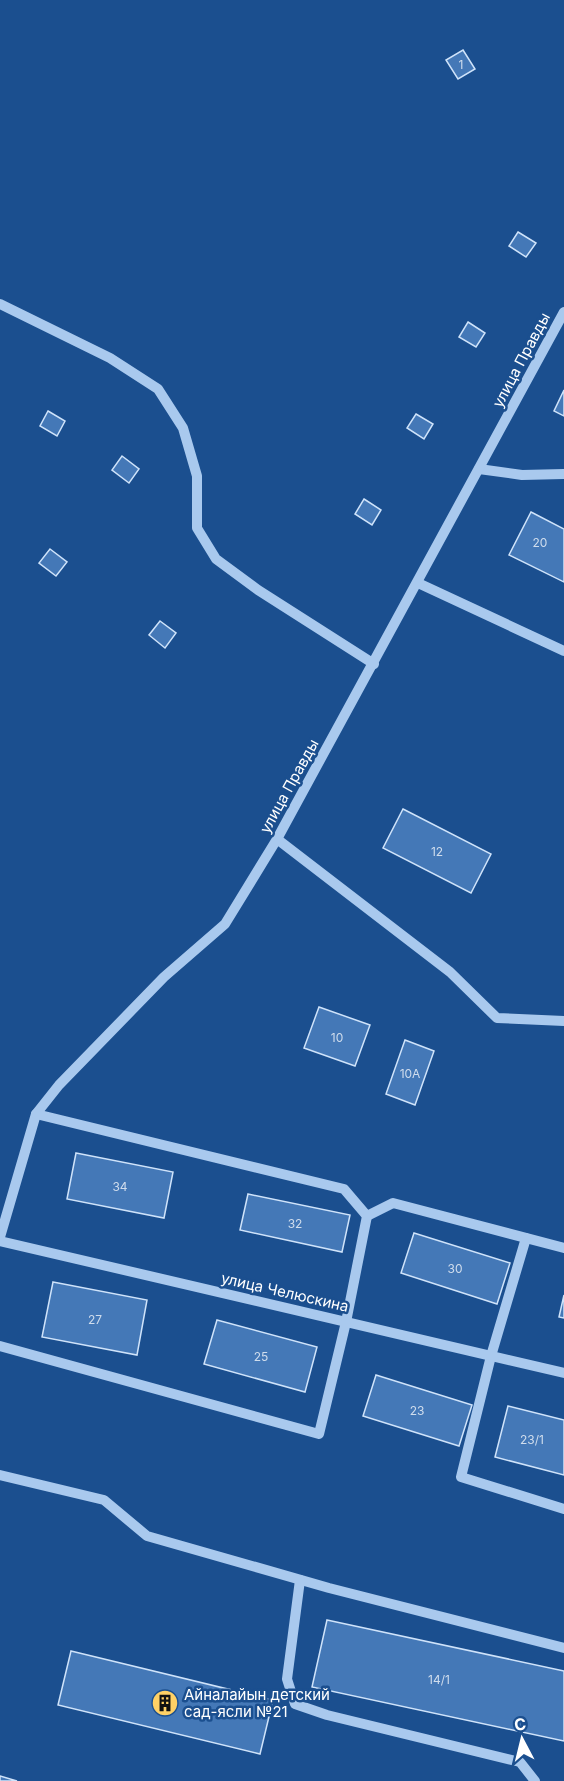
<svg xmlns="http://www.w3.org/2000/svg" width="564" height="1781" viewBox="0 0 564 1781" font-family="Inter,sans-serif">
	<rect width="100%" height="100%" fill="#1b4f8f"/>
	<g fill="#4478b7" stroke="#cfe3fa" stroke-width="1.5">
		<path d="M463,50L475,69L458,79L446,60Z"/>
		<path d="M518,232L536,243L526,257L509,246Z"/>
		<path d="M468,322L485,333L476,347L459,337Z"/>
		<path d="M564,390V416L554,411Z"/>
		<path d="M48,411L65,421L57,436L40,426Z"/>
		<path d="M416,414L433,424L424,439L407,428Z"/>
		<path d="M122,456L139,469L129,483L112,470Z"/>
		<path d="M364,499L381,510L372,525L355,514Z"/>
		<path d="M531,512L564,529V582L509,555Z"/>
		<path d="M50,549L67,562L56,576L39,563Z"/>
		<path d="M160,621L176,633L165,648L149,635Z"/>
		<path d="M403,809L491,854L471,893L383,848Z"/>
		<path d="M319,1007L370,1025L355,1066L304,1048Z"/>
		<path d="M405,1040L434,1051L415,1105L386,1094Z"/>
		<path d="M76,1153L173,1172L164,1218L67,1199Z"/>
		<path d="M248,1194L350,1215L342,1252L240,1230Z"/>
		<path d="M414,1233L510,1263L497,1304L401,1273Z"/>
		<path d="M53,1282L147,1300L137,1355L42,1337Z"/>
		<path d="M564,1295V1318L559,1317Z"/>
		<path d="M217,1320L317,1347L305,1392L204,1364Z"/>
		<path d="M376,1375L472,1405L459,1446L363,1416Z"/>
		<path d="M508,1406L564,1420V1475L495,1457Z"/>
		<path d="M327,1620L564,1671V1741L312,1687Z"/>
		<path d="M71,1651L273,1700L260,1754L58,1705Z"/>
		<path d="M0,1776L17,1781H0Z"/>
	</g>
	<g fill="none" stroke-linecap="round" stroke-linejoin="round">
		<g stroke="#a9c9ee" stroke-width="10">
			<path d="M0,304L110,358L158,389L183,428L197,476V528L216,559L258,590L374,664"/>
			<path d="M479,469L522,475L564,474"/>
			<path d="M418,583L564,651"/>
			<path d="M277,839L450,972L497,1018L564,1021"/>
			<path d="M367,1216L393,1203L564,1248"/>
			<path d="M0,1237L36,1114L59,1085L164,977L225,924L277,839L564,312"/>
			<path d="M526,1238L491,1356L461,1477L564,1509"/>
			<path d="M0,1241L564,1373"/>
			<path d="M0,1346L319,1434L346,1322L367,1216L344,1189L36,1114"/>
			<path d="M0,1475L104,1500L147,1536L329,1588L564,1648"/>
			<path d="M300,1580L287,1679L295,1704L327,1715L520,1762L535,1781"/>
		</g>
	</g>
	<defs>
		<symbol id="building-disc" viewBox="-11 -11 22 22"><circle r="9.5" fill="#ffd166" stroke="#1b4f8f"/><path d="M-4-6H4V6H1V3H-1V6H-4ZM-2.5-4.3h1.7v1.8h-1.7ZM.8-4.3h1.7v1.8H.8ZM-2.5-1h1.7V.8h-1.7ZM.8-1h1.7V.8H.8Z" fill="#111"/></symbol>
	</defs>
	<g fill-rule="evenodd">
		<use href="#building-disc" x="150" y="1688" width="30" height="30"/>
	</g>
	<g text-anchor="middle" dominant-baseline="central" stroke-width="5" stroke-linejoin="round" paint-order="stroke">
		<g font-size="12" fill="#d0dded">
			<text x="461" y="64">1</text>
			<text x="540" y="542">20</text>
			<text x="437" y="851">12</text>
			<text x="337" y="1037">10</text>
			<text x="410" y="1073">10А</text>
			<text x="120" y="1186">34</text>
			<text x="295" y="1223">32</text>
			<text x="455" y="1268">30</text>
			<text x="95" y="1319">27</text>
			<text x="261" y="1356">25</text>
			<text x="417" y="1410">23</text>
			<text x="532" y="1439">23/1</text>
			<text x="439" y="1679">14/1</text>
		</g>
		<g font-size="15" fill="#fff" stroke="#1b4f8f">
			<text transform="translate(521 360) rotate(-62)">улица Правды</text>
			<text transform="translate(289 786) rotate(-61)">улица Правды</text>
			<text transform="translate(285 1292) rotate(13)">улица Челюскина</text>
		</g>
		<g font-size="15" fill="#fff" stroke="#1b4f8f" text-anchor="start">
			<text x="184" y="1694">Айналайын детский<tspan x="184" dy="17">сад-ясли №21</tspan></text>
		</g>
	</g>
	<g transform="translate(522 1739) rotate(353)" stroke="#1b4f8f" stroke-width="4.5" paint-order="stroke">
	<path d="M0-4.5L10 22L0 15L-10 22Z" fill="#ffffff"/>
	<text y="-9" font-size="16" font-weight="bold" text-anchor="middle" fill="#ffffff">С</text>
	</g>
</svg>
